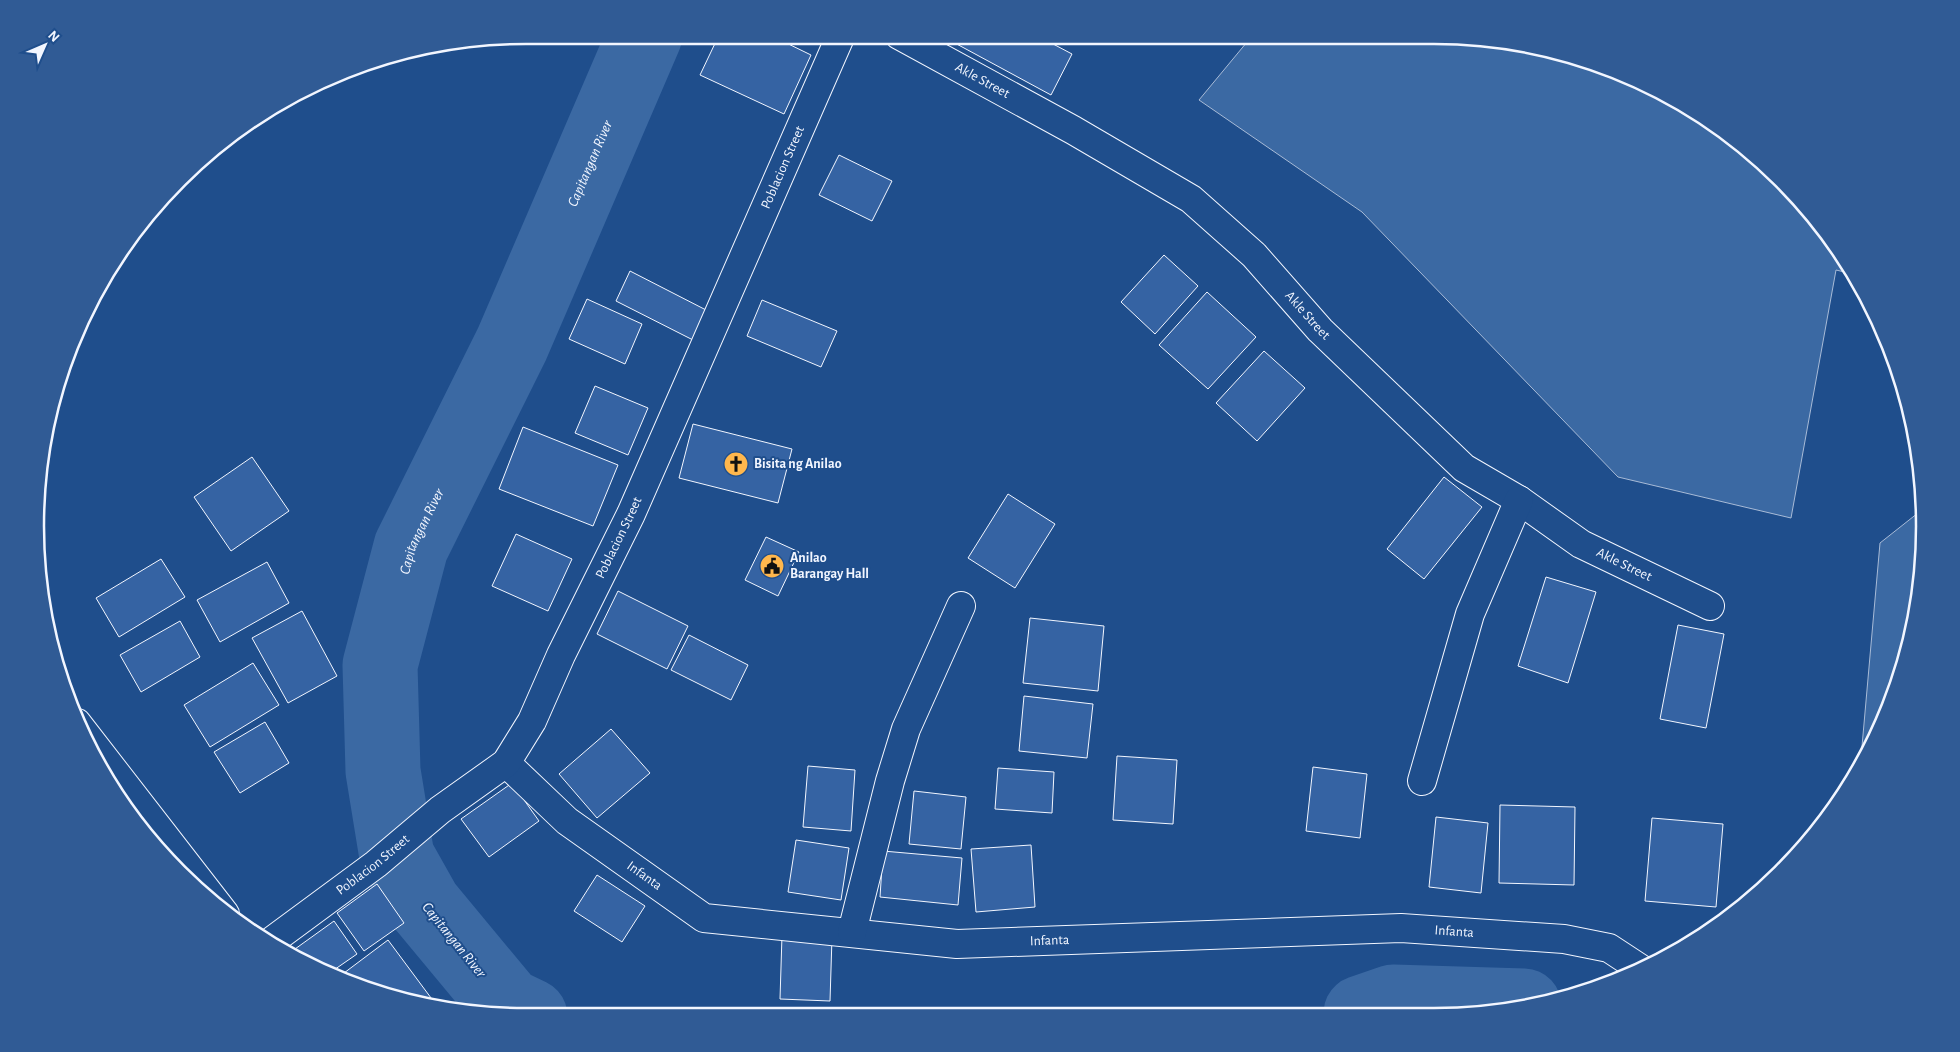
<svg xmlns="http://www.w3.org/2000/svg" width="1960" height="1052" viewBox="0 0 1960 1052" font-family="'Alegreya Sans',sans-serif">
	<rect width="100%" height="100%" fill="#1f4e8c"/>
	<g fill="#3b69a3" stroke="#a8bbd7">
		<path d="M1252,36H1466L1561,52L1679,101L1758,157L1823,227L1853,274L1836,270L1791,518L1618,477L1362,212L1199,100Z"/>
		<path d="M1923,509L1921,590L1899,684L1860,769L1880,543Z"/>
	</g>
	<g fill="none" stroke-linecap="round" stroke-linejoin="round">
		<g stroke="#3b69a3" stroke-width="75">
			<path d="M1361,1013L1393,1002L1524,1006"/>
			<path id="s1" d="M530,1016L507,1005L424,905L397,857L383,771L380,665L411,547L512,344L645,35"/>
		</g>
	</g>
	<g fill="#3563a3" stroke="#f2f6ff">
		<path d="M719,35H770L811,55L784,114L700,75Z"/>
		<path d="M940,35L1038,36L1072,54L1051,95Z"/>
		<path d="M839,155L892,181L872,221L819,195Z"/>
		<path d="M1164,255L1198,286L1155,334L1121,302Z"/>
		<path d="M630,271L708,311L693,340L616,301Z"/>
		<path d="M1207,292L1256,337L1208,389L1159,345Z"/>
		<path d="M587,299L642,324L625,364L569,339Z"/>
		<path d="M762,300L837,331L821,367L747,336Z"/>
		<path d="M1264,351L1305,388L1257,441L1216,403Z"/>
		<path d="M595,386L648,408L628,455L575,433Z"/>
		<path d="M693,424L792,449L778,503L679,478Z"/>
		<path d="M523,427L618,465L593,526L499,489Z"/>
		<path d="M252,457L289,511L231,551L194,497Z"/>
		<path d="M1444,477L1482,507L1424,579L1387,549Z"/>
		<path d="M1008,494L1055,524L1015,588L968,558Z"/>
		<path d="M516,534L572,559L548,611L492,586Z"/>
		<path d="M766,537L799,552L778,596L745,580Z"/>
		<path d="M161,559L185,597L119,637L96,598Z"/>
		<path d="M267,562L289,603L220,642L197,600Z"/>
		<path d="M1546,577L1596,592L1568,683L1518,666Z"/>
		<path d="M618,591L688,626L667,669L597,634Z"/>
		<path d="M302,611L337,676L288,703L252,638Z"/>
		<path d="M1030,618L1104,626L1098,691L1023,683Z"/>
		<path d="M180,621L200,657L141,692L120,655Z"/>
		<path d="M1678,625L1724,634L1706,728L1660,719Z"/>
		<path d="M689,635L748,665L731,700L671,670Z"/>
		<path d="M253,663L279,705L210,747L184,705Z"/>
		<path d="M1024,696L1093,704L1087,758L1019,751Z"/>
		<path d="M265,722L289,763L240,793L214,752Z"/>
		<path d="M611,729L650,773L597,818L559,774Z"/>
		<path d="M1117,756L1177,760L1173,824L1113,820Z"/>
		<path d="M808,766L855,770L851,831L803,827Z"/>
		<path d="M1313,767L1367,774L1360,838L1306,831Z"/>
		<path d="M998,768L1054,772L1052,813L995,809Z"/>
		<path d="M512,783L539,821L489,857L461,819Z"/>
		<path d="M914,791L966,797L961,849L909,844Z"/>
		<path d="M1500,805L1575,807L1574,885L1499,883Z"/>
		<path d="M1436,817L1488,823L1481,893L1429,887Z"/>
		<path d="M1652,818L1723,824L1716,907L1645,901Z"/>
		<path d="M796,840L849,848L841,900L788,892Z"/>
		<path d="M1031,845L1035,907L976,912L971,849Z"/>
		<path d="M883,851L962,858L958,905L880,897Z"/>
		<path d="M597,875L645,906L622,942L574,911Z"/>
		<path d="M377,884L404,923L364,951L337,913Z"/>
		<path d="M334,921L357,954L331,972L303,960L295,949Z"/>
		<path d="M782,935L832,937L830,1001L780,999Z"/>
		<path d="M388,940L437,1006L399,1000L340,976Z"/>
	</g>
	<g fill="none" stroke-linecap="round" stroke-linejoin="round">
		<defs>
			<g id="street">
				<path id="s2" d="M899,35L1073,130L1191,199L1254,255L1320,330L1464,468L1519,500L1581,544L1710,606"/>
				<path id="s3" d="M506,763L567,821L704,918L957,944L1401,928L1564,939L1609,948L1641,969"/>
				<path d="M1422,781L1470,614L1519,500"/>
				<path d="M852,932L890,781L906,729L961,606"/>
				<path id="s4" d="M269,943L376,864L440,810L506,763L532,721L561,655L631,514L841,35"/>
			</g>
			<path id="secondary" d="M77,723L225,914"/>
		</defs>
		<use href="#street" stroke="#f2f6ff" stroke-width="30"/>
		<use href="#secondary" stroke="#f2f6ff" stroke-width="30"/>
		<use href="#street" stroke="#1f4e8c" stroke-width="28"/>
		<use href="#secondary" stroke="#1f4e8c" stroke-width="28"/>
	</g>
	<defs>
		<symbol id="church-disc" viewBox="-11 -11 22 22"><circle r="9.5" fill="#ffb74d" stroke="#1f4e8c"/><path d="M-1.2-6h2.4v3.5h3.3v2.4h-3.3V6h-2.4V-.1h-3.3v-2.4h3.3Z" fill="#111"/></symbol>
		<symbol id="civic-disc" viewBox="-11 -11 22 22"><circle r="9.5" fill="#ffb74d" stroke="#1f4e8c"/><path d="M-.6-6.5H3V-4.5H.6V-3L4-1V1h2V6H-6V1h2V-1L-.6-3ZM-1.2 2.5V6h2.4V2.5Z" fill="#111"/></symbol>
	</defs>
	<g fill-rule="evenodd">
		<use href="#church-disc" x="722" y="450" width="28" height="28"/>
		<use href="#civic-disc" x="758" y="552" width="28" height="28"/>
	</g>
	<g text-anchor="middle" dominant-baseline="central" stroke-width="4" stroke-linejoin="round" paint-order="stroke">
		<g font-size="14" fill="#f2f6ff" stroke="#1f4e8c">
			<text stroke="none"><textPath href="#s2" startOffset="95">Akle Street</textPath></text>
			<text stroke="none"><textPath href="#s4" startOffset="955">Poblacion Street</textPath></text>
			<text stroke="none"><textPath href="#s2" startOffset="500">Akle Street</textPath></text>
			<text stroke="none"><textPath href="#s4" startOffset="550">Poblacion Street</textPath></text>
			<text stroke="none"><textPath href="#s2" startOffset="906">Akle Street</textPath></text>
			<text stroke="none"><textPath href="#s4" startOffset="130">Poblacion Street</textPath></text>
			<text stroke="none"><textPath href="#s3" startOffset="179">Infanta</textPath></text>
			<text stroke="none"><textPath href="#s3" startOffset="1004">Infanta</textPath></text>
			<text stroke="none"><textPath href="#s3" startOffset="599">Infanta</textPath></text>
		</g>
		<g font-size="14" font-weight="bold" fill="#f2f6ff" stroke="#1f4e8c" text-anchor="start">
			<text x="754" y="464">Bisita ng Anilao</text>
			<text x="790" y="558">Anilao<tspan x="790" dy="16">Barangay Hall</tspan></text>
		</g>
		<g font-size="15" font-style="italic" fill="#f2f6ff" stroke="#1f4e8c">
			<text stroke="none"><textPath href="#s1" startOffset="949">Capitangan River</textPath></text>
			<text stroke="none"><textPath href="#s1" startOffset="544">Capitangan River</textPath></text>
			<text transform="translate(454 940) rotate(51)">Capitangan River</text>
		</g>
	</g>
	<path d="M0 0H1960V1052H0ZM526 44H1434A482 482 0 0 1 1916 526V526A482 482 0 0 1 1434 1008H526A482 482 0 0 1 44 526V526A482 482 0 0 1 526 44Z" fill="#305b95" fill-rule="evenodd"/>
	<path fill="none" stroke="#f2f6ff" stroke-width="2.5" d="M526 44H1434A482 482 0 0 1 1916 526V526A482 482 0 0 1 1434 1008H526A482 482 0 0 1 44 526V526A482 482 0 0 1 526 44Z"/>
	<g transform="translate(45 45) rotate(45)" stroke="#1f4e8c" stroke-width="4" paint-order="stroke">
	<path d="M0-4L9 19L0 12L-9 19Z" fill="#f2f6ff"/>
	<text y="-8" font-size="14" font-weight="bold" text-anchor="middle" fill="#f2f6ff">N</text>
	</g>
</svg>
